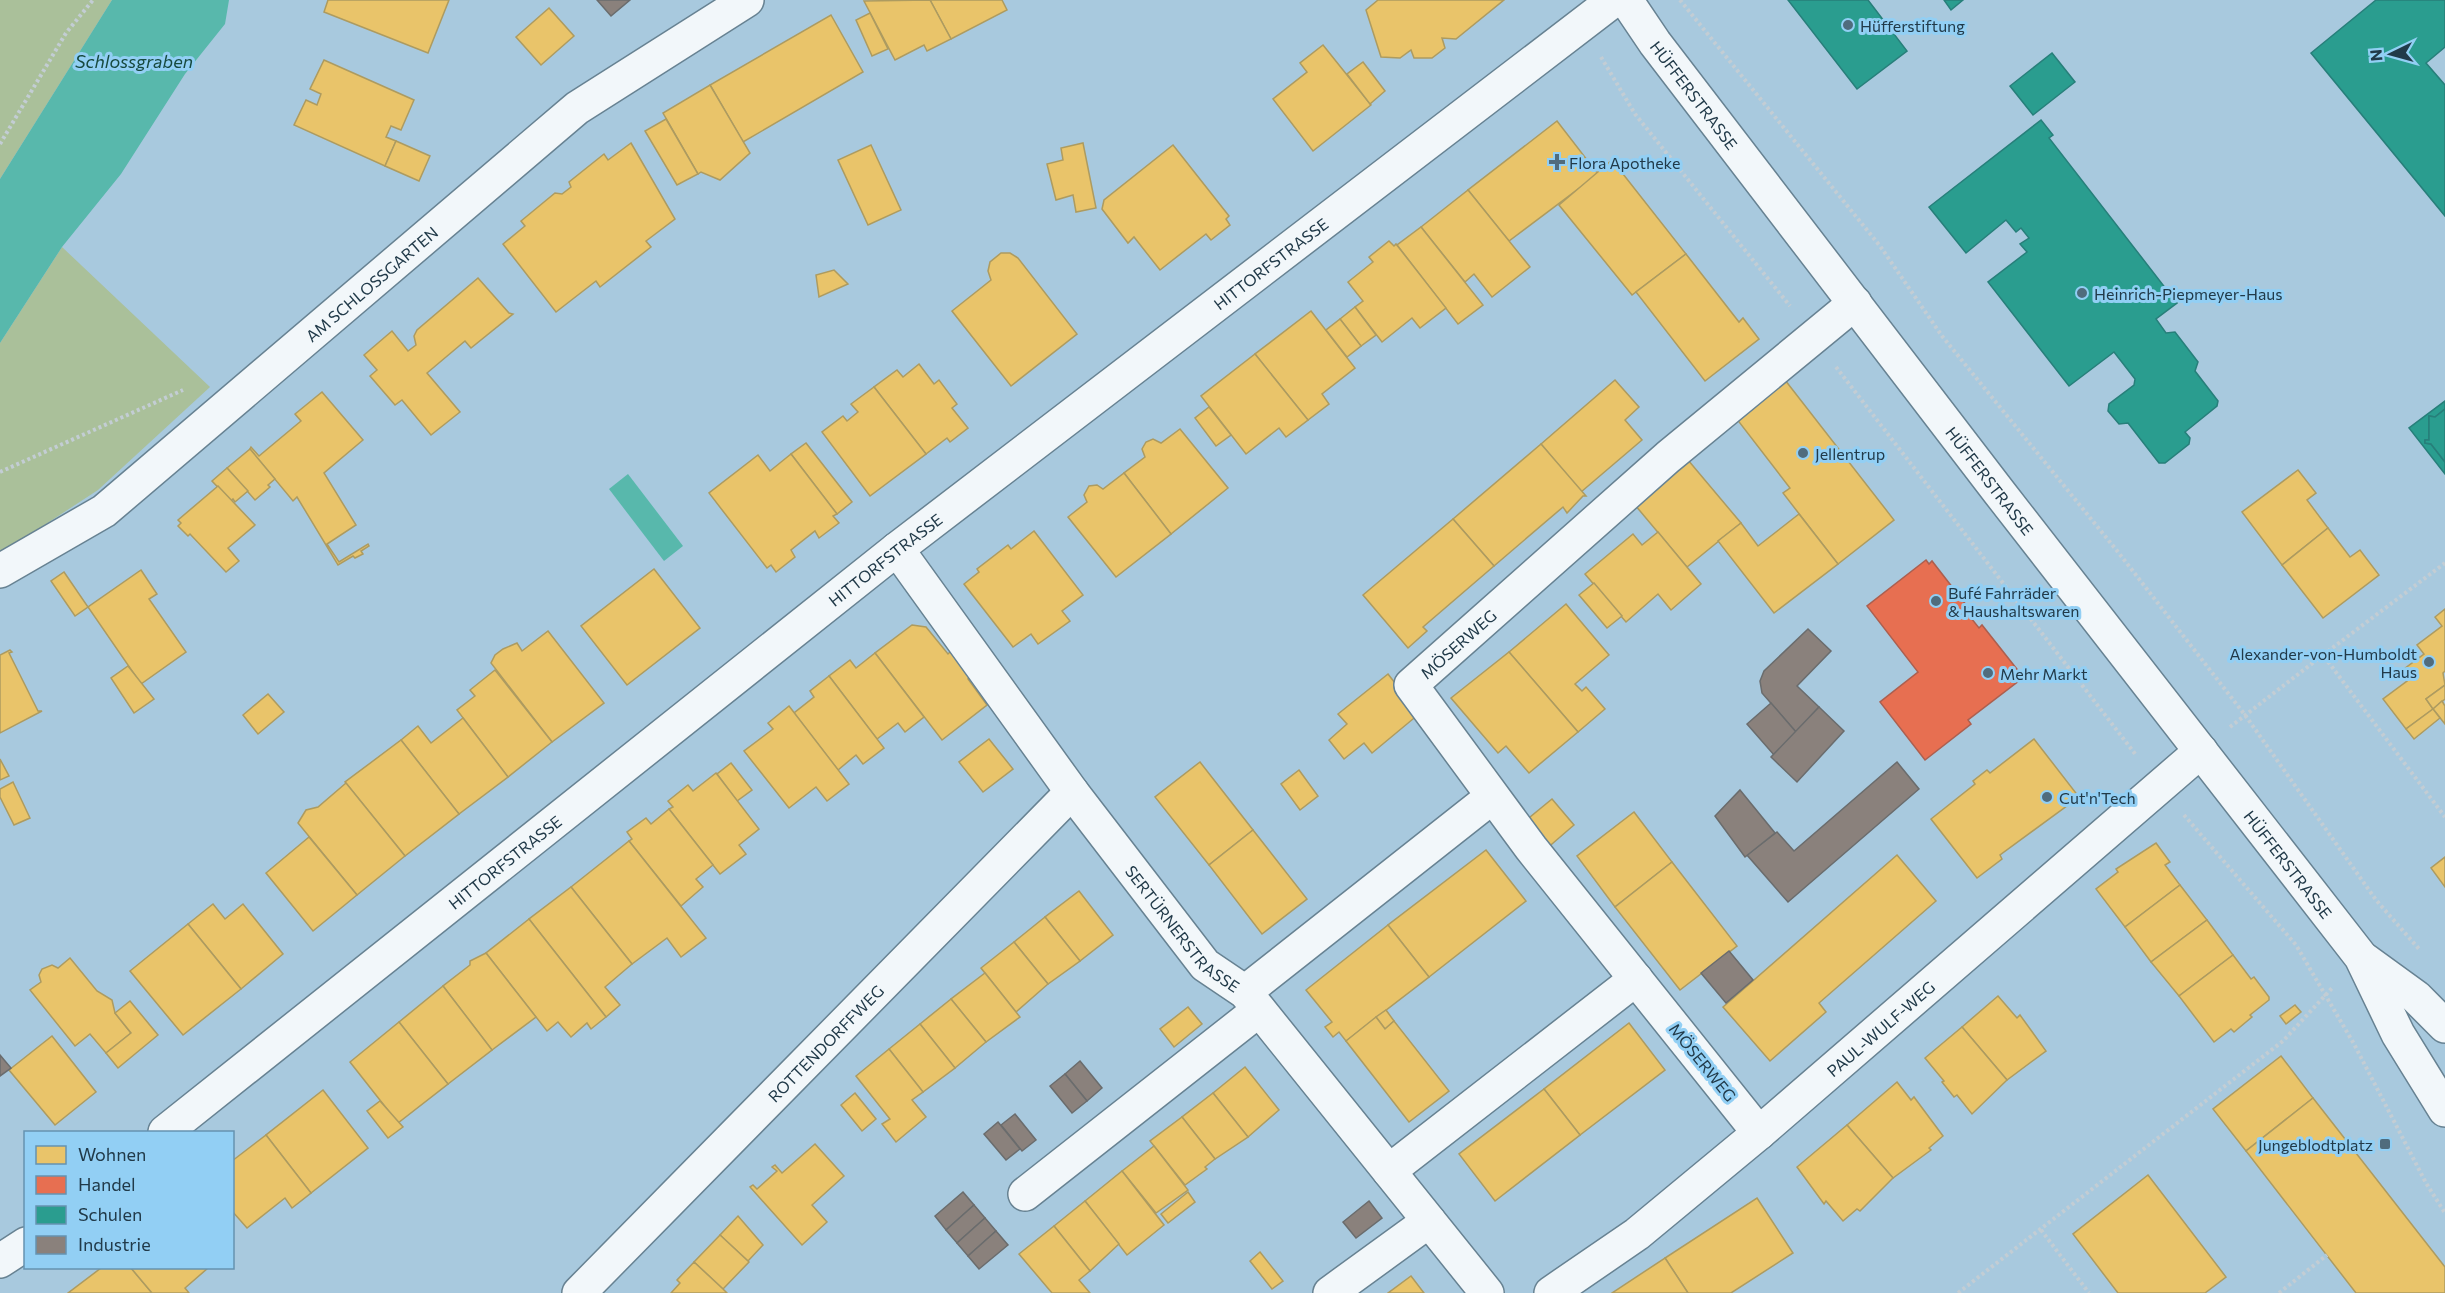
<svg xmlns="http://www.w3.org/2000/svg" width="2445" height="1293" viewBox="0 0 2445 1293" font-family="Commissioner,sans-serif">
	<rect width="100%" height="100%" fill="#a8c9de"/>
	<g fill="#aac09a">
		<path d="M0,0H112L0,179Z"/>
		<path d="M62,247L210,387L98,490L0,554V343Z"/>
	</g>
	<g fill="#58b8ac">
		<path d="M112,0H229L225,24L185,74L121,174L62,247L0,343V179Z"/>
		<path d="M628,474L683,546L664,561L609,489Z"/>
	</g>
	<g fill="#e9c46a" stroke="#ad9b60" stroke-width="1.5">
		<path d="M328,0H449L428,53L324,12Z"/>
		<path d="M930,0H1002L1007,10L951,39Z"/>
		<path d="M930,0L951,39L927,51L924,45L895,60L864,1Z"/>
		<path d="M1378,0H1504L1456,39L1442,38L1445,48L1432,58H1414L1411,50L1400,58L1381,57L1366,10Z"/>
		<path d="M549,8L574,36L541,65L516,37Z"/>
		<path d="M870,13L888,49L872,56L856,20Z"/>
		<path d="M831,15L863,72L743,142L710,85Z"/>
		<path d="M1323,45L1371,105L1313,151L1273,99L1307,72L1300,63Z"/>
		<path d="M324,60L414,100L401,130L391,126L386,137L396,141L385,166L294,125L306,100L317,105L321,94L310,89Z"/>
		<path d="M1363,62L1385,91L1370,104L1347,74Z"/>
		<path d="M710,85L750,153L720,180L701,172L698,174L663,113Z"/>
		<path d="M666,119L698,174L677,185L645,131Z"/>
		<path d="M1557,121L1598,174L1509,241L1468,190Z"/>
		<path d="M396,141L430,156L419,181L385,166Z"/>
		<path d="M631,143L675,219L646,241L651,247L600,287L596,281L556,312L503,244L525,226L521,221L555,193L562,194L571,187L569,182L604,154L608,160Z"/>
		<path d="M1083,143L1096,208L1076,212L1073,195L1056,200L1047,164L1063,160L1061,148Z"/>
		<path d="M871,145L901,210L868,225L838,160Z"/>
		<path d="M1173,145L1229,216L1226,219L1230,225L1211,240L1206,234L1160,270L1134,237L1128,243L1102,209L1104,200Z"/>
		<path d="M1612,160L1686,254L1632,295L1559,205Z"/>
		<path d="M1468,190L1530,267L1492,297L1474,274L1465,282L1421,227Z"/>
		<path d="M1421,227L1483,305L1458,324L1397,245Z"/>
		<path d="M1389,241L1394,246L1396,244L1446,308L1420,328L1412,318L1382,342L1355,307L1363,301L1348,282L1373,262L1369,257Z"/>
		<path d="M1001,253H1010L1018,258L1077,334L1011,386L952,311L991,280L988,271L990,262Z"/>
		<path d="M1686,254L1739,322L1743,318L1759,339L1705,381L1636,292Z"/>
		<path d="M834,270L848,284L819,297L816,275Z"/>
		<path d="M478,278L509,313L513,314L471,348L465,341L427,373L460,412L431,435L402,400L395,405L370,376L377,370L364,355L392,331L408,351L416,345L414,336L417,330Z"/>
		<path d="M1355,307L1376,335L1361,346L1340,319Z"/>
		<path d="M1311,311L1355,368L1322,394L1329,404L1308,420L1255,354Z"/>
		<path d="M1340,319L1361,346L1347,357L1326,330Z"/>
		<path d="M1255,354L1308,420L1286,437L1279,428L1246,454L1201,396Z"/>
		<path d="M919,364L934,384L939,380L957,404L952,408L968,428L950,442L947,438L926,454L874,387L897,370L903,377Z"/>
		<path d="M1615,380L1639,407L1625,420L1642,440L1581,492L1541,444Z"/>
		<path d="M1785,380L1894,520L1838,564L1783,493L1790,488L1736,418Z"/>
		<path d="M874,387L926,454L870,496L822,432L843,416L847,421L858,412L851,404Z"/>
		<path d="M322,392L363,440L324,473L356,525L327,544L339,562L368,544L369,546L361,551L363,554L355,558L353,556L338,565L297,497L293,501L250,449L251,447L259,456L301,421L295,414Z"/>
		<path d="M1209,407L1231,435L1216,446L1195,418Z"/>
		<path d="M1180,429L1228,488L1171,534L1124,473L1145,457L1142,449L1146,442L1153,439L1161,443Z"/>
		<path d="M806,443L852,502L837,514L791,454Z"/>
		<path d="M1541,444L1586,496H1583L1567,513L1563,507L1494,566L1453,519Z"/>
		<path d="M250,449L275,479L268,485L270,487L255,500L227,468Z"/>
		<path d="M791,454L837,514L833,516L839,523L819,538L815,531L791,550L795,557L776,572L771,565L767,568L709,493L758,455L770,471Z"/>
		<path d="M1688,460L1741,523L1687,567L1635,505Z"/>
		<path d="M227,468L248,491L235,502L233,499L231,501L212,481Z"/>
		<path d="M2298,470L2316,493L2307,500L2328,528L2282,565L2242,512Z"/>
		<path d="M1124,473L1171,534L1116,577L1068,517L1087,502L1084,495L1089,486L1097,485L1103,489Z"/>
		<path d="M218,486L255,525L228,548L239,561L226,572L190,534L188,536L178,526L181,523L178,520Z"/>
		<path d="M1799,514L1838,564L1774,613L1718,541L1741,523L1758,546Z"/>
		<path d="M1453,519L1494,566L1423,627L1427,631L1408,648L1363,595Z"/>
		<path d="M2328,528L2350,557L2360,550L2379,575L2323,618L2282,565Z"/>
		<path d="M1034,531L1083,595L1062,611L1070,621L1038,644L1031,634L1013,647L964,584L979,572L977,569L1008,545L1011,549Z"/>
		<path d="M1658,532L1701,584L1671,610L1658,594L1626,622L1585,574L1633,534L1642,545Z"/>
		<path d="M654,569L700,628L627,685L581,626Z"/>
		<path d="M141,570L157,594L149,599L186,652L141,684L88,607Z"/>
		<path d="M64,572L88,607L75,616L51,581Z"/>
		<path d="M1594,583L1622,616L1607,628L1579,595Z"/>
		<path d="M1566,604L1609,655L1575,684L1582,691L1586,687L1605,709L1578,732L1509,652Z"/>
		<path d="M2445,609V671L2443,673L2445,685L2426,699L2433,709L2406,729L2383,699L2407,681L2400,672L2424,654L2417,645L2442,626L2435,617Z"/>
		<path d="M912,625L926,627L948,654L953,649L974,674L968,679L987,705L942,740L875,653Z"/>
		<path d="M548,631L604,703L552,742L491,663L495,655L503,649L517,643L522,651Z"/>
		<path d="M10,650L12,652L9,653L38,711H42L0,733V655Z"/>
		<path d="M1509,652L1578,732L1529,773L1506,746L1498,753L1451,698Z"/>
		<path d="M875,653L924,717L905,732L898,723L877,739L829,676L850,660L856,668Z"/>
		<path d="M128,666L154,699L134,713L111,678Z"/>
		<path d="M495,670L552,742L508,777L457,710L475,696L470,690Z"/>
		<path d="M1388,674L1419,714L1372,753L1364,743L1344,759L1329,740L1347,724L1338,714Z"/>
		<path d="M829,676L884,748L863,764L856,755L838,770L794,713L814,697L810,691Z"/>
		<path d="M2445,685V699L2433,709L2426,699Z"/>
		<path d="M268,694L284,712L258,734L243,715Z"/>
		<path d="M2442,701L2445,706V724L2433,709Z"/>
		<path d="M789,706L849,784L827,801L816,787L789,808L744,751L773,729L768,723Z"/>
		<path d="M2433,709L2440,718L2414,739L2406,729Z"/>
		<path d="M463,718L508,777L459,814L401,740L418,726L431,743Z"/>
		<path d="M989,739L1013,769L983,792L959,762Z"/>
		<path d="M2034,739L2079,797L2000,855L2002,859L1977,878L1931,819L1975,784L1973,781L1987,770L1990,773Z"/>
		<path d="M401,740L459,814L405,856L345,782Z"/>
		<path d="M0,759L9,776L0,780Z"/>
		<path d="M1200,762L1253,830L1209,865L1155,797Z"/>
		<path d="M731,763L752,790L737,801L717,774Z"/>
		<path d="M1299,770L1318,796L1300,810L1281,784Z"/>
		<path d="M716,773L759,829L739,845L746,854L720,874L669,809L673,807L668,801L688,785L693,791Z"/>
		<path d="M13,782L30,818L14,825L0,797V789Z"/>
		<path d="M346,783L405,856L357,895L298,823L306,810L318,807Z"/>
		<path d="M1552,799L1574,825L1545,850L1524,822Z"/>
		<path d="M669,809L713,865L696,879L703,887L681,906L629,841L632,839L627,832L646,818L651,824Z"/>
		<path d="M1634,812L1672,862L1615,907L1577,856Z"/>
		<path d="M1253,830L1307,899L1262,934L1209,865Z"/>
		<path d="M309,837L357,895L313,931L266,873Z"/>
		<path d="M629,841L706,938L681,957L667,938L632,964L571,887Z"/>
		<path d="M2156,843L2170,862L2165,865L2180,885L2125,927L2096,889L2118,872L2116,869Z"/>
		<path d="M1486,850L1526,901L1429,977L1388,925Z"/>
		<path d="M1897,855L1936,901L1819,1003L1826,1012L1770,1061L1723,1007Z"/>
		<path d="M2445,857V887L2431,868Z"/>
		<path d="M1672,862L1737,946L1680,990L1615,907Z"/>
		<path d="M2180,885L2207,920L2151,962L2125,927Z"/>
		<path d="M571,887L632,964L605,987L620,1005L606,1017L529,919Z"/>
		<path d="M1079,891L1113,935L1080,961L1045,917Z"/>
		<path d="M213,904L225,919L243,904L283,954L241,989L188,924Z"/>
		<path d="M1045,917L1080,961L1048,984L1014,942Z"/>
		<path d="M529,919L606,1017L591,1029L587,1023L571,1037L558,1022L547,1031L486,953Z"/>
		<path d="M2207,920L2233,955L2179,996L2151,962Z"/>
		<path d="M188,924L241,989L183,1035L130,971Z"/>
		<path d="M1388,925L1429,977L1346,1041L1339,1032L1333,1037L1325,1027L1332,1022L1306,990Z"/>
		<path d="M1014,942L1048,984L1016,1012L981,968Z"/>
		<path d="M486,953L536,1017L492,1050L443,986L470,965V961Z"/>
		<path d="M2233,955L2251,979L2254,977L2269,997V1000L2250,1015L2252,1017L2234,1032L2231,1029L2214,1042L2179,996Z"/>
		<path d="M70,958L97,991L112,1000L115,1013L131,1033L106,1053L90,1034L75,1046L30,990L41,982L39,975L42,969L52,965L58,968Z"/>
		<path d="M985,973L1020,1017L986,1042L951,999Z"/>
		<path d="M443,986L492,1050L448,1084L399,1022Z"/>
		<path d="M1998,996L2017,1018L2020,1015L2046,1051L2007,1080L1962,1027Z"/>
		<path d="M951,999L986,1042L955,1068L920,1024Z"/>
		<path d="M130,1001L158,1035L118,1068L106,1053L131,1033L115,1013Z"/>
		<path d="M2295,1005L2301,1012L2286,1024L2280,1016Z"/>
		<path d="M1188,1007L1202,1024L1174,1047L1160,1029Z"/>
		<path d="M1386,1010L1394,1021L1385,1029L1376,1017Z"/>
		<path d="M1376,1017L1385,1029L1394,1021L1449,1091L1409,1122L1346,1041Z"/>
		<path d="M399,1022L448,1084L398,1123L350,1062Z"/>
		<path d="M1629,1023L1665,1070L1580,1135L1544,1089Z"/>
		<path d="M920,1024L955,1068L923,1092L889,1049Z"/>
		<path d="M1962,1027L2007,1080L1972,1114L1957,1095L1954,1097L1942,1082L1944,1081L1925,1058Z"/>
		<path d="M52,1036L96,1092L55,1125L9,1070Z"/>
		<path d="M889,1049L923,1092L912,1100L926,1117L896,1142L882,1124L890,1119L856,1076Z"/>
		<path d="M2281,1056L2313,1098L2246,1151L2213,1109Z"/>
		<path d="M1245,1067L1279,1110L1248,1137L1213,1093Z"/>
		<path d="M1897,1082L1911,1100L1914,1097L1943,1136L1929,1148L1931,1150L1893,1178L1847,1125Z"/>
		<path d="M1544,1089L1580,1135L1495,1201L1459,1154Z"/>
		<path d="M323,1090L368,1148L311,1193L266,1135Z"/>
		<path d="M855,1093L876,1119L862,1131L841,1105Z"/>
		<path d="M1213,1093L1248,1137L1215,1159L1182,1117Z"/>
		<path d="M2313,1098L2445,1267V1293H2356L2246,1151Z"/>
		<path d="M380,1101L403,1127L388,1138L367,1111Z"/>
		<path d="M1182,1117L1215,1159L1205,1167L1207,1169L1185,1185L1150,1141Z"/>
		<path d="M1847,1125L1893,1178L1860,1211L1857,1209L1843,1221L1826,1201L1824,1204L1797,1167Z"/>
		<path d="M266,1135L311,1193L292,1208L285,1198L247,1228L232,1211V1161Z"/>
		<path d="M815,1144L844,1176L812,1205L827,1222L802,1245L750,1187L753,1185L757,1189L777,1171L772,1167L775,1165L782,1173Z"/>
		<path d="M1154,1146L1188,1190L1156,1213L1122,1171Z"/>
		<path d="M1122,1171L1164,1225L1127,1255L1085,1201Z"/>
		<path d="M2148,1175L2226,1277L2205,1293H2118L2073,1234Z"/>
		<path d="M1188,1192L1195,1202L1168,1223L1161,1214Z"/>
		<path d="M1757,1198L1793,1253L1731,1293H1688L1665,1258Z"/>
		<path d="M1085,1201L1119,1244L1090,1271L1054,1226Z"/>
		<path d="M738,1216L763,1245L748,1261L720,1235Z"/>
		<path d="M1054,1226L1090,1271L1079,1280L1090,1293H1052L1019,1254Z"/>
		<path d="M720,1235L749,1262L723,1289L694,1262Z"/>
		<path d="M1260,1252L1283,1281L1272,1289L1250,1261Z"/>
		<path d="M1665,1258L1688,1293H1612Z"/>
		<path d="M694,1262L723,1289L727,1293H671L680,1283L677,1280Z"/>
		<path d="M101,1268H131L152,1293H68Z"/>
		<path d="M131,1268H208L185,1288L189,1293H152Z"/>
		<path d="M1411,1276L1424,1293H1388Z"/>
	</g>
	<path fill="#e76f51" stroke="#ac5f4f" stroke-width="1.5" d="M1926,560L1929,564L1932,561L1970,610L1967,613L1979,628L1982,625L2020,673L2017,676L2020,680L1968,720L1971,724L1925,760L1880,702L1918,672L1867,606Z"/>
	<g fill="#2a9d8f" stroke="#277f7a" stroke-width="1.5">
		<path d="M1788,0H1868L1907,51L1857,89Z"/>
		<path d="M1944,0H1963L1951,10Z"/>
		<path d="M2376,0H2445V47L2426,63L2445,85V216L2311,53Z"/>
		<path d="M2052,53L2075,82L2033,115L2010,86Z"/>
		<path d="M2041,120L2053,135L2049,138L2177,303L2156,319L2166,333L2175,332L2198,362L2195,371L2218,401L2217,406L2185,432L2190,438L2189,444L2165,463H2159L2128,423L2119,424L2108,411L2109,404L2134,385L2135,379L2114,352L2069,386L1988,282L2027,252L2020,244L2029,238L2021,228L2016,232L2006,220L1966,253L1929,207Z"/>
		<path d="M2445,401V409L2435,417L2429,416V440H2425V443L2431,444L2445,462V474L2409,428Z"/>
		<path d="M2445,409V462L2431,444L2425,443V440H2429V416L2435,417Z"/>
	</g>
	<g fill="#8a817c" stroke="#6a6c6d" stroke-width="1.5">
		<path d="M597,0H630L611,16Z"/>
		<path d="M1808,629L1831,651L1797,686L1819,707L1796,732L1762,693L1760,681L1764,671Z"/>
		<path d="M1771,703L1796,732L1774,755L1747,724Z"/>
		<path d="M1819,707L1844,731L1797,782L1771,757Z"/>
		<path d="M1897,762L1919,789L1788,902L1747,855L1777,832L1794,851Z"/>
		<path d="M1740,790L1775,833L1745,857L1715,816Z"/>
		<path d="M1729,951L1753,980L1726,1003L1701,973Z"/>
		<path d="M0,1055L11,1068L0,1076Z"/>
		<path d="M1080,1061L1102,1088L1087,1101L1065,1074Z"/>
		<path d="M1065,1074L1087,1101L1072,1113L1050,1086Z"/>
		<path d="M1015,1114L1036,1140L1022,1151L1001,1125Z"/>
		<path d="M998,1122L1020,1149L1006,1160L984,1134Z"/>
		<path d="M963,1192L974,1205L946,1230L935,1216Z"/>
		<path d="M1369,1201L1382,1218L1356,1238L1343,1222Z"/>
		<path d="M974,1205L985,1218L957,1243L946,1230Z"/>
		<path d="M985,1218L996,1231L968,1256L957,1243Z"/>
		<path d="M996,1231L1008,1245L979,1269L968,1256Z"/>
	</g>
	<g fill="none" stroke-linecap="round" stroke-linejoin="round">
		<defs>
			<g id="minor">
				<path id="s1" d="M1626,0L1655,43L1999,492L2361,957L2398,1034L2445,1110"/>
				<path id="s2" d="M897,549L1072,792L1205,965L1245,992L1487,1293"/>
				<path id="s3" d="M0,571L104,511L577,108L747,0"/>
				<path d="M2365,960L2416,997L2445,1026"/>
				<path d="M1245,992L1492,797"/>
				<path id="s4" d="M165,1132L897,549L1614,0"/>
				<path id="s5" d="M1759,1133L1531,848L1411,685L1668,457L1855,303"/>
				<path d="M1389,1171L1636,979"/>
				<path d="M1025,1194L1259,1010"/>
				<path d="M0,1261L26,1244"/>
				<path id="s6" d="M579,1293L1072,792"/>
				<path d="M1330,1293L1429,1221"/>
				<path id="s7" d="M1551,1293L1637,1234L1759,1133L2201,751"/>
			</g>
		</defs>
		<use href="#minor" stroke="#678292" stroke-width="36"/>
		<g stroke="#c3cdd4" stroke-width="4" stroke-dasharray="3 3" stroke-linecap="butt">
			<path d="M1680,0L1880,246L1942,336L2118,552L2245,715L2376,900L2419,949"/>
			<path d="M1601,57L1635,114L1790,306"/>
			<path d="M0,144L66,33L93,0"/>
			<path d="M1836,367L2136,755"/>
			<path d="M0,472L183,390"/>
			<path d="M2323,655L2445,563"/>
			<path d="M2230,727L2323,655L2445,817"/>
			<path d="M2184,815L2296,945L2354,1044L2426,1183L2445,1213"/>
			<path d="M2041,1230L2089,1293"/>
			<path d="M1958,1293L2283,1041L2333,987"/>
			<path d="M2279,1293L2327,1255"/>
		</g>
		<use href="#minor" stroke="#f2f7fa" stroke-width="33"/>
	</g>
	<g fill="#506c7d" stroke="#92cff4" stroke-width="2">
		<circle cx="1848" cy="25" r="6"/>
		<path d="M1554 153h6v6h6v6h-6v6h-6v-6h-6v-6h6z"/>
		<circle cx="2082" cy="293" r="6"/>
		<circle cx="1803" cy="453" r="6"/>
		<circle cx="1936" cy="601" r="6"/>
		<circle cx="2429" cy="662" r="6"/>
		<circle cx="1988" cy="673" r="6"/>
		<circle cx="2047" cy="797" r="6"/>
		<rect x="2379" y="1138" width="12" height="12" rx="3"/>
	</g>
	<g text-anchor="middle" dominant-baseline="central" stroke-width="6" stroke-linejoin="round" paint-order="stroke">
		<g font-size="16" fill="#213a49" stroke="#92cff4" text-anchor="start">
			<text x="1860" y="25">Hüfferstiftung</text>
			<text x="1569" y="162">Flora Apotheke</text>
			<text x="2094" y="293">Heinrich-Piepmeyer-Haus</text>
			<text x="1815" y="453">Jellentrup</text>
			<text x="1948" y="592">Bufé Fahrräder<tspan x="1948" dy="18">&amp; Haushaltswaren</tspan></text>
			<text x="2417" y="653" text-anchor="end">Alexander-von-Humboldt<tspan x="2417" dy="18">Haus</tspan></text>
			<text x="2000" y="673">Mehr Markt</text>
			<text x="2059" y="797">Cut'n'Tech</text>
			<text x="2373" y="1144" text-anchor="end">Jungeblodtplatz</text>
		</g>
		<g font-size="16" fill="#213a49" stroke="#92cff4">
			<text stroke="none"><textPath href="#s1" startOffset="117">HÜFFERSTRASSE</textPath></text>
			<text stroke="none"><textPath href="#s4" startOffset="1406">HITTORFSTRASSE</textPath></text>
			<text stroke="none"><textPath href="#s3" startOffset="471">AM SCHLOSSGARTEN</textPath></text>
			<text stroke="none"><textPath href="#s1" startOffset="603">HÜFFERSTRASSE</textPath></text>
			<text stroke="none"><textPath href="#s4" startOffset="920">HITTORFSTRASSE</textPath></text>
			<text stroke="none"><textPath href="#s5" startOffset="630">MÖSERWEG</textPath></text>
			<text stroke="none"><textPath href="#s4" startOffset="434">HITTORFSTRASSE</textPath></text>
			<text stroke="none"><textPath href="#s1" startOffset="1089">HÜFFERSTRASSE</textPath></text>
			<text stroke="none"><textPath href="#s2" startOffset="476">SERTÜRNERSTRASSE</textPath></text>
			<text stroke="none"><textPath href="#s7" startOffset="423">PAUL-WULF-WEG</textPath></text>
			<text stroke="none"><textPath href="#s6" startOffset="351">ROTTENDORFFWEG</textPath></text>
			<text transform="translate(1703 1062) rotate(51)">MÖSERWEG</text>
		</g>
		<g font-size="18" font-style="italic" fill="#184a3f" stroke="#92cff4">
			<text x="134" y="61">Schlossgraben</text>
		</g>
	</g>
	<rect x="24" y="1131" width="210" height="138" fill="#92cff4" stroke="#6593b0" stroke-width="1.5"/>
	<rect x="36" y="1146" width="30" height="18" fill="#e9c46a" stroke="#6593b0" stroke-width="1.5"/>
	<text x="78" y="1161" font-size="18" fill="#213a49">Wohnen</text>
	<rect x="36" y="1176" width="30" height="18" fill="#e76f51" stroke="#6593b0" stroke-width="1.5"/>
	<text x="78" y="1191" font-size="18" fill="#213a49">Handel</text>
	<rect x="36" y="1206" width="30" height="18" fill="#2a9d8f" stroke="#6593b0" stroke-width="1.5"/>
	<text x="78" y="1221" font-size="18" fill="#213a49">Schulen</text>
	<rect x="36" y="1236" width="30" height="18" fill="#8a817c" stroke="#6593b0" stroke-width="1.5"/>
	<text x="78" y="1251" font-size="18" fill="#213a49">Industrie</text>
	<g transform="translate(2391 54) rotate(265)" stroke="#92cff4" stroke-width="4.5" paint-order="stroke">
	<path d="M0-4.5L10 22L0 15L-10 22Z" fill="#213a49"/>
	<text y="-9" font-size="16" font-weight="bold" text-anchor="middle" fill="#213a49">N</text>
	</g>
</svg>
